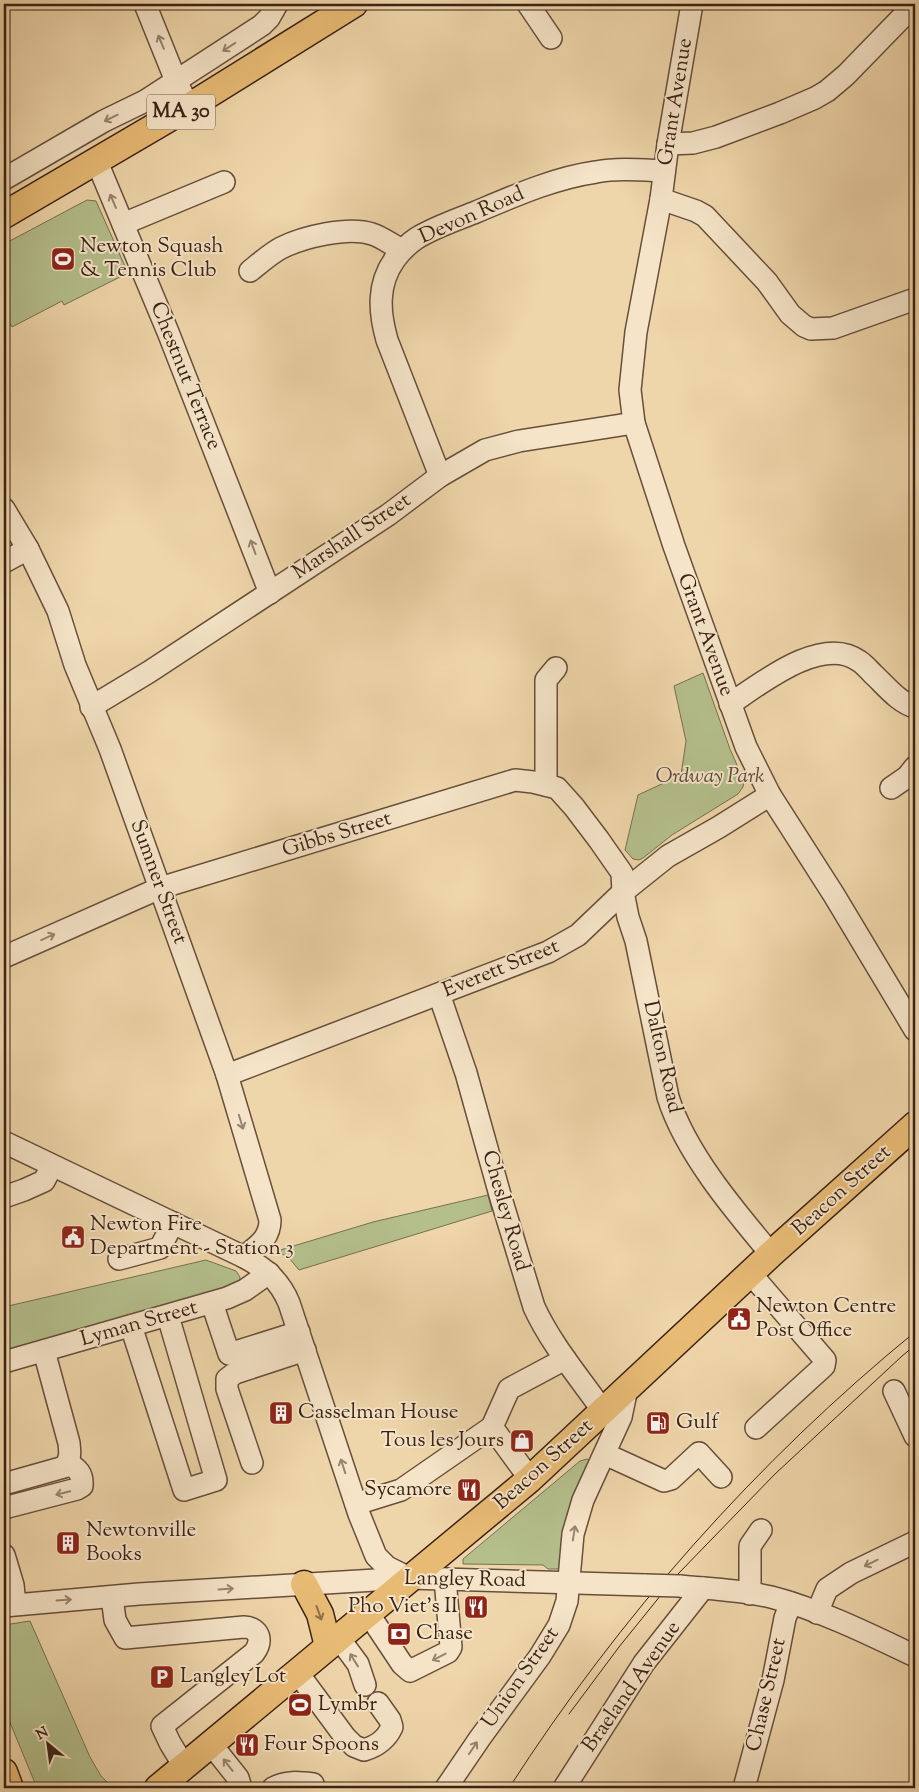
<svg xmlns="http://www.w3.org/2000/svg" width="919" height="1792" viewBox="0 0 919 1792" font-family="'Sorts Mill Goudy',serif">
	<rect width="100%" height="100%" fill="#efd6aa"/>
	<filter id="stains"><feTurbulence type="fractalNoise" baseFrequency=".004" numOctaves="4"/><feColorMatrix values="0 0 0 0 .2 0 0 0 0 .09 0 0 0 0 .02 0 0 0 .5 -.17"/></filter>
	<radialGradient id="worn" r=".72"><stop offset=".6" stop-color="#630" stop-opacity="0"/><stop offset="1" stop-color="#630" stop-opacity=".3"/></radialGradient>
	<g fill="#b4bf8c" stroke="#777051">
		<path d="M87,200L96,201L128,273L64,305L62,301L12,327L4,313V244Z"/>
		<path d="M703,673L730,749L744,781L743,787L738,794L672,835L643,858L639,860L633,859L625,850L638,795L681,775L686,741L674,686Z"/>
		<path d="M488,1195L492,1211L299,1270L289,1258L277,1251L373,1222Z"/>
		<path d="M206,1260L236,1271L240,1277L239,1285L4,1356V1307Z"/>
		<path d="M587,1459L590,1460L563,1565L559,1569H548L543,1565L463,1564V1559L580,1461Z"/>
		<path d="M30,1621L90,1757L101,1776L113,1788H37L4,1708V1625Z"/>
	</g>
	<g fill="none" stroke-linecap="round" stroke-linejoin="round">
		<defs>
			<g id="minor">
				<path d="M145,4L176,81L182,93"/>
				<path d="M528,4L551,38"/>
				<path d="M692,4L668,144L661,199L636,332L630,390L634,423L674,546L746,747L770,795L834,895L915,1030"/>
				<path d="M668,144L693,143L716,137L780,113L815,98L827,91L846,75L915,4"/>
				<path d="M97,162L168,332L270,593"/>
				<path d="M4,179L104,121L145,101L262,25L269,18L277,4"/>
				<path d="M661,199L696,211L705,216L767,282L790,314L804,326L811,329L833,328L915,299"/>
				<path d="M123,224L224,182"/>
				<path d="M250,271C260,263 270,254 281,248C303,237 348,226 372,234C382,237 392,245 402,250"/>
				<path d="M440,476L387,340C379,312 377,284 395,259C401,251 408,244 417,238C435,227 456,220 476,212C514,196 554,178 596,172C618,168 641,170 664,171"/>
				<path d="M4,509L28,549L58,611L75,665L110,749L227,1075L270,1220C270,1239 257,1246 244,1257"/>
				<path d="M4,562L28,549"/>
				<path d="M730,704C760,684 822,634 859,661C864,664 869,670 873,674C885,685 899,703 915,707"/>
				<path d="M91,707L149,672L388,515L440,476L485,450L519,441L634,423"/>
				<path d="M546,785V680L556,668"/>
				<path d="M891,788L907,777L915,767"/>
				<path d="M4,957L160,888L515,780L533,782L557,788L574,807L599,840L622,873L623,892L628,917L636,941L668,1097C685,1152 734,1210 771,1254"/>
				<path d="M439,994L466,1073L500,1195L534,1307C551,1344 579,1377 603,1411"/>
				<path d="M227,1075L548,952L578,935L623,892L668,856L719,827L770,795"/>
				<path d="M4,1142L244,1257C265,1268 280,1281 289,1303L359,1514L376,1556L387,1567L409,1578"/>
				<path d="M4,1197L24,1190L44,1181L52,1166"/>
				<path d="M119,1259L160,1248L173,1223"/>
				<path d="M750,1273L825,1360L824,1366L756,1428"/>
				<path d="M212,1303L229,1354L299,1332"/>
				<path d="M131,1326L184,1490L216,1480L168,1316"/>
				<path d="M4,1362L227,1298L245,1290L269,1273"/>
				<path d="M894,1391L915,1436"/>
				<path d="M492,1427L530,1479"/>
				<path d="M605,1454L664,1481L671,1479L699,1453L721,1477"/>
				<path d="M252,1463L227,1389V1379L235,1373L305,1350"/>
				<path d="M4,1484L64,1467C71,1460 70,1452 69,1443L44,1351"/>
				<path d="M356,1504L401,1490L492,1427L509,1389L565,1359"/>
				<path d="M4,1508L77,1489L82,1486C83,1474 78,1469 68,1463"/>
				<path d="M4,1555L13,1585L15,1604"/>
				<path d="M680,1586C710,1589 741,1590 771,1597C818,1609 871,1635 915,1656"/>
				<path d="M750,1594V1546L761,1530"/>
				<path d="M112,1597L115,1620L125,1638L244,1627C260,1628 263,1641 254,1653L162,1726L170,1743L184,1766"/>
				<path d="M4,1606L139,1594L409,1578L645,1585"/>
				<path d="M368,1613L402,1664L410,1671L448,1652L451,1647L445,1579"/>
				<path d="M817,1613L827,1589L851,1573L915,1542"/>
				<path d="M338,1637L358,1664L365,1685"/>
				<path d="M297,1672L345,1737L354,1746L364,1750C377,1746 386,1740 392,1727L390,1720L378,1703"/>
				<path d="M211,1744L238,1778L241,1788"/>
				<path d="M273,1788C286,1781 298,1782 313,1784"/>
				<path d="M446,1788L480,1738L540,1656L559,1625L567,1601L573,1534L583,1500L621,1417L627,1388"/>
				<path d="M564,1788L644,1663L703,1588"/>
				<path d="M744,1788L773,1680L785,1618L791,1603"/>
			</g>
			<g id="major">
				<path d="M4,215L190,106L354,4"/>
				<path d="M304,1584L320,1614L328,1646"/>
				<path d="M4,1772L10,1788"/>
				<path d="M158,1788L530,1479L771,1254L915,1125"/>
			</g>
		</defs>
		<use href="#minor" stroke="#674f3b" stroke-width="24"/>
		<use href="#major" stroke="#3a2216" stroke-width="29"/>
		<use href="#minor" stroke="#f5e4c8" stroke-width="21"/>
		<use href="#major" stroke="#e8bb75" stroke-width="26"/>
		<g stroke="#3a2216" stroke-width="1">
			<path d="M676,1576L775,1474L901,1357L915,1345"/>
			<path d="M569,1714L619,1647L665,1590"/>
			<path d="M509,1788C619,1617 757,1461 915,1332"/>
		</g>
		<defs>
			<path id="minor-bridge" d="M645,1585L680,1586"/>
		</defs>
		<use href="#minor-bridge" stroke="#674f3b" stroke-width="24" stroke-linecap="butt"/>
		<use href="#minor-bridge" stroke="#f5e4c8" stroke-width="21"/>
	</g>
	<defs><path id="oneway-shaft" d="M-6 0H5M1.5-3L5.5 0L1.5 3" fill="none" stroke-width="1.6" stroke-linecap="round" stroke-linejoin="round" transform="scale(1.25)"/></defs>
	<g stroke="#98836f">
		<use href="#oneway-shaft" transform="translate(161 42) rotate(-113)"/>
		<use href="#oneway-shaft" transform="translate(229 47) rotate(147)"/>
		<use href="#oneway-shaft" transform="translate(111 118) rotate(154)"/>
		<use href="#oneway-shaft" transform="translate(113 201) rotate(-113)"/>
		<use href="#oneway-shaft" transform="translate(253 547) rotate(-110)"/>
		<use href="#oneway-shaft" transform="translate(48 937) rotate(-24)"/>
		<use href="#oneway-shaft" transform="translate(241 1122) rotate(73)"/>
		<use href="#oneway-shaft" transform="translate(343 1466) rotate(-108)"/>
		<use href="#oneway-shaft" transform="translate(63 1493) rotate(166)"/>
		<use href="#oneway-shaft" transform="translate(574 1533) rotate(-81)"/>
		<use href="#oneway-shaft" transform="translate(871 1563) rotate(154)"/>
		<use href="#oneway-shaft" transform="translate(226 1589) rotate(-4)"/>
		<use href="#oneway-shaft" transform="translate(64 1600) rotate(-4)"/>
		<use href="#oneway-shaft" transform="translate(439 1657) rotate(153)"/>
		<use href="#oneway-shaft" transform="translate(354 1660) rotate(-122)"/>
		<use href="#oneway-shaft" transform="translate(473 1748) rotate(-56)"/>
		<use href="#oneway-shaft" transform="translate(228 1765) rotate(-128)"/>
	</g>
	<use stroke="#916e46" href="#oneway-shaft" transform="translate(319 1613) rotate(70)"/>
	<defs>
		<symbol id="stadium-square" viewBox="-11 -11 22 22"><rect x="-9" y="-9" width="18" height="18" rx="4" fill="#8f2418" stroke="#f5e4c8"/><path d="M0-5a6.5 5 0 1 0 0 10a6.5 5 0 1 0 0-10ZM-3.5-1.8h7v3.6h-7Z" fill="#fff"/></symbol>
		<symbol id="civic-square" viewBox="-11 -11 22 22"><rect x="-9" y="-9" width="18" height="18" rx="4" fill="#8f2418" stroke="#f5e4c8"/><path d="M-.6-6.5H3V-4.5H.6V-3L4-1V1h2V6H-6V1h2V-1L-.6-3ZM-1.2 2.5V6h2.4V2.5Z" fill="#fff"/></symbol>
		<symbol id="building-square" viewBox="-11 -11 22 22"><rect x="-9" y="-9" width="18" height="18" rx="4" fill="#8f2418" stroke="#f5e4c8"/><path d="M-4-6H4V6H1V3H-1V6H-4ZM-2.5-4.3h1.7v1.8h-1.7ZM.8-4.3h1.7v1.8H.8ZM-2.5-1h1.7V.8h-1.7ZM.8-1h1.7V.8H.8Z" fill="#fff"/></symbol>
		<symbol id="fuel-square" viewBox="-11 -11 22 22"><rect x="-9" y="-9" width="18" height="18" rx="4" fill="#8f2418" stroke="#f5e4c8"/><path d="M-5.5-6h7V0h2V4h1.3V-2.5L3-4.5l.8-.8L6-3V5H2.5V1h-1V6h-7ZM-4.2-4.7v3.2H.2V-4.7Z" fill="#fff"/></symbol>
		<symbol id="shop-square" viewBox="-11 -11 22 22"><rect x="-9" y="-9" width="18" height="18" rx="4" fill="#8f2418" stroke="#f5e4c8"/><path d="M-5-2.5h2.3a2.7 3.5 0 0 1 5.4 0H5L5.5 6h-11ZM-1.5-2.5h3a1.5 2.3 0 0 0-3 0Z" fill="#fff"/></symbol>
		<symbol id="restaurant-square" viewBox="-11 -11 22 22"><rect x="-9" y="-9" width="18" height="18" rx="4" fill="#8f2418" stroke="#f5e4c8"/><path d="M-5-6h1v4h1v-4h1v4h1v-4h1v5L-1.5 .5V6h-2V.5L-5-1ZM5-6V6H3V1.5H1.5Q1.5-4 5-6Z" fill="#fff"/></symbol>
		<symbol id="bank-square" viewBox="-11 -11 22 22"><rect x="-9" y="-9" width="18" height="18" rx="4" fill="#8f2418" stroke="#f5e4c8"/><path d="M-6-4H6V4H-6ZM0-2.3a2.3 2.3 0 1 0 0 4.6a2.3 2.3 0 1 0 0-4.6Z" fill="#fff"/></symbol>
		<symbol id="parking-square" viewBox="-11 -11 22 22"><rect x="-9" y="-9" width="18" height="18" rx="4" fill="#8f2418" stroke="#f5e4c8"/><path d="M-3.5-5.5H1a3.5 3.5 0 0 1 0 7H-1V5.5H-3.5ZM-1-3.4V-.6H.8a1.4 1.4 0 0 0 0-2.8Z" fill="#fff"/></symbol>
	</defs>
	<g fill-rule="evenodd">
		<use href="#stadium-square" x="49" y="245" width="28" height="28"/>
		<use href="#civic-square" x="59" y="1223" width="28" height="28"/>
		<use href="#civic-square" x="725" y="1305" width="28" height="28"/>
		<use href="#building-square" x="267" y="1399" width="28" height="28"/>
		<use href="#fuel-square" x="644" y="1409" width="28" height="28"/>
		<use href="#shop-square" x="508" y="1427" width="28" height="28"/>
		<use href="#restaurant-square" x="455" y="1476" width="28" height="28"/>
		<use href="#building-square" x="54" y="1529" width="28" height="28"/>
		<use href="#restaurant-square" x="462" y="1593" width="28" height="28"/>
		<use href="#bank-square" x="385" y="1620" width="28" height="28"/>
		<use href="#parking-square" x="148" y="1663" width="28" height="28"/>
		<use href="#stadium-square" x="286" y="1691" width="28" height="28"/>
		<use href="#restaurant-square" x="233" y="1731" width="28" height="28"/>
	</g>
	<g text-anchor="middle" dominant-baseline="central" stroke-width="4" stroke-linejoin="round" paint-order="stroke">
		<rect fill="#f5e4c8" stroke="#725c4b" stroke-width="1" x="147" y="94.5" width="68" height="35" rx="4"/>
		<g font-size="20" font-weight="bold" fill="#3a2216">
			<text x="181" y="112">MA 30</text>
		</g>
		<g font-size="21" fill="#3a2216" stroke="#f5e4c8">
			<text transform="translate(676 102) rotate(-81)">Grant Avenue</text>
			<text transform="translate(472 216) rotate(-24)">Devon Road</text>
			<text transform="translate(185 376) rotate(68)">Chestnut Terrace</text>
			<text transform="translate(352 537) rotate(-34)">Marshall Street</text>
			<text transform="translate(705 635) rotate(70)">Grant Avenue</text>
			<text transform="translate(337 835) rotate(-17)">Gibbs Street</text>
			<text transform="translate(158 882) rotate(70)">Sumner Street</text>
			<text transform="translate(501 969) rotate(-22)">Everett Street</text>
			<text transform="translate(662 1057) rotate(77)">Dalton Road</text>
			<text transform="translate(842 1191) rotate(-42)">Beacon Street</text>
			<text transform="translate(505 1211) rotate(74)">Chesley Road</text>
			<text transform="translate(139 1324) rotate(-16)">Lyman Street</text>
			<text transform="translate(544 1465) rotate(-42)">Beacon Street</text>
			<text transform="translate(465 1580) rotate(1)">Langley Road</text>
			<text transform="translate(521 1678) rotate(-55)">Union Street</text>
			<text transform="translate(632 1687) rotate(-55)">Braeland Avenue</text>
			<text transform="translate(767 1695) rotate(-77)">Chase Street</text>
		</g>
		<g font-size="21" fill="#3a2216" stroke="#f5e4c8" text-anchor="start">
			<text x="80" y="247">Newton Squash<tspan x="80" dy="24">&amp; Tennis Club</tspan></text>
			<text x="90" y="1225">Newton Fire<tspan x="90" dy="24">Department - Station 3</tspan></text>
			<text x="756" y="1307">Newton Centre<tspan x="756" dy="24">Post Office</tspan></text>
			<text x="298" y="1413">Casselman House</text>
			<text x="676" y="1423">Gulf</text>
			<text x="504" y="1441" text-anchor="end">Tous les Jours</text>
			<text x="452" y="1490" text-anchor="end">Sycamore</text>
			<text x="86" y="1531">Newtonville<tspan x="86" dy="24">Books</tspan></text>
			<text x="458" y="1607" text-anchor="end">Pho Viet's II</text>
			<text x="416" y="1634">Chase</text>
			<text x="180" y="1677">Langley Lot</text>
			<text x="318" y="1705">Lymbr</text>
			<text x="264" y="1745">Four Spoons</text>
		</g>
		<g font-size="21" font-style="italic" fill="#584934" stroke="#f5e4c8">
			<text x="710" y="777">Ordway Park</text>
		</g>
	</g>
	<rect width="919" height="1792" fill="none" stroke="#efd6aa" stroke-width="20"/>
	<rect x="5" y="5" width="909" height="1782" fill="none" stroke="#3a2216" stroke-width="2.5"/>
	<rect x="10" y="10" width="899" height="1772" fill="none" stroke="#3a2216"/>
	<g transform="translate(48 1744) rotate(331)" stroke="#f5e4c8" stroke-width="4" paint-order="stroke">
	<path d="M0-4L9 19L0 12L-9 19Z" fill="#3a2216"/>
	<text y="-8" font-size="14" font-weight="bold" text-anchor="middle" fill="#3a2216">N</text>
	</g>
	<rect width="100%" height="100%" filter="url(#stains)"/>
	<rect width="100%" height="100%" fill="url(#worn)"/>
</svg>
